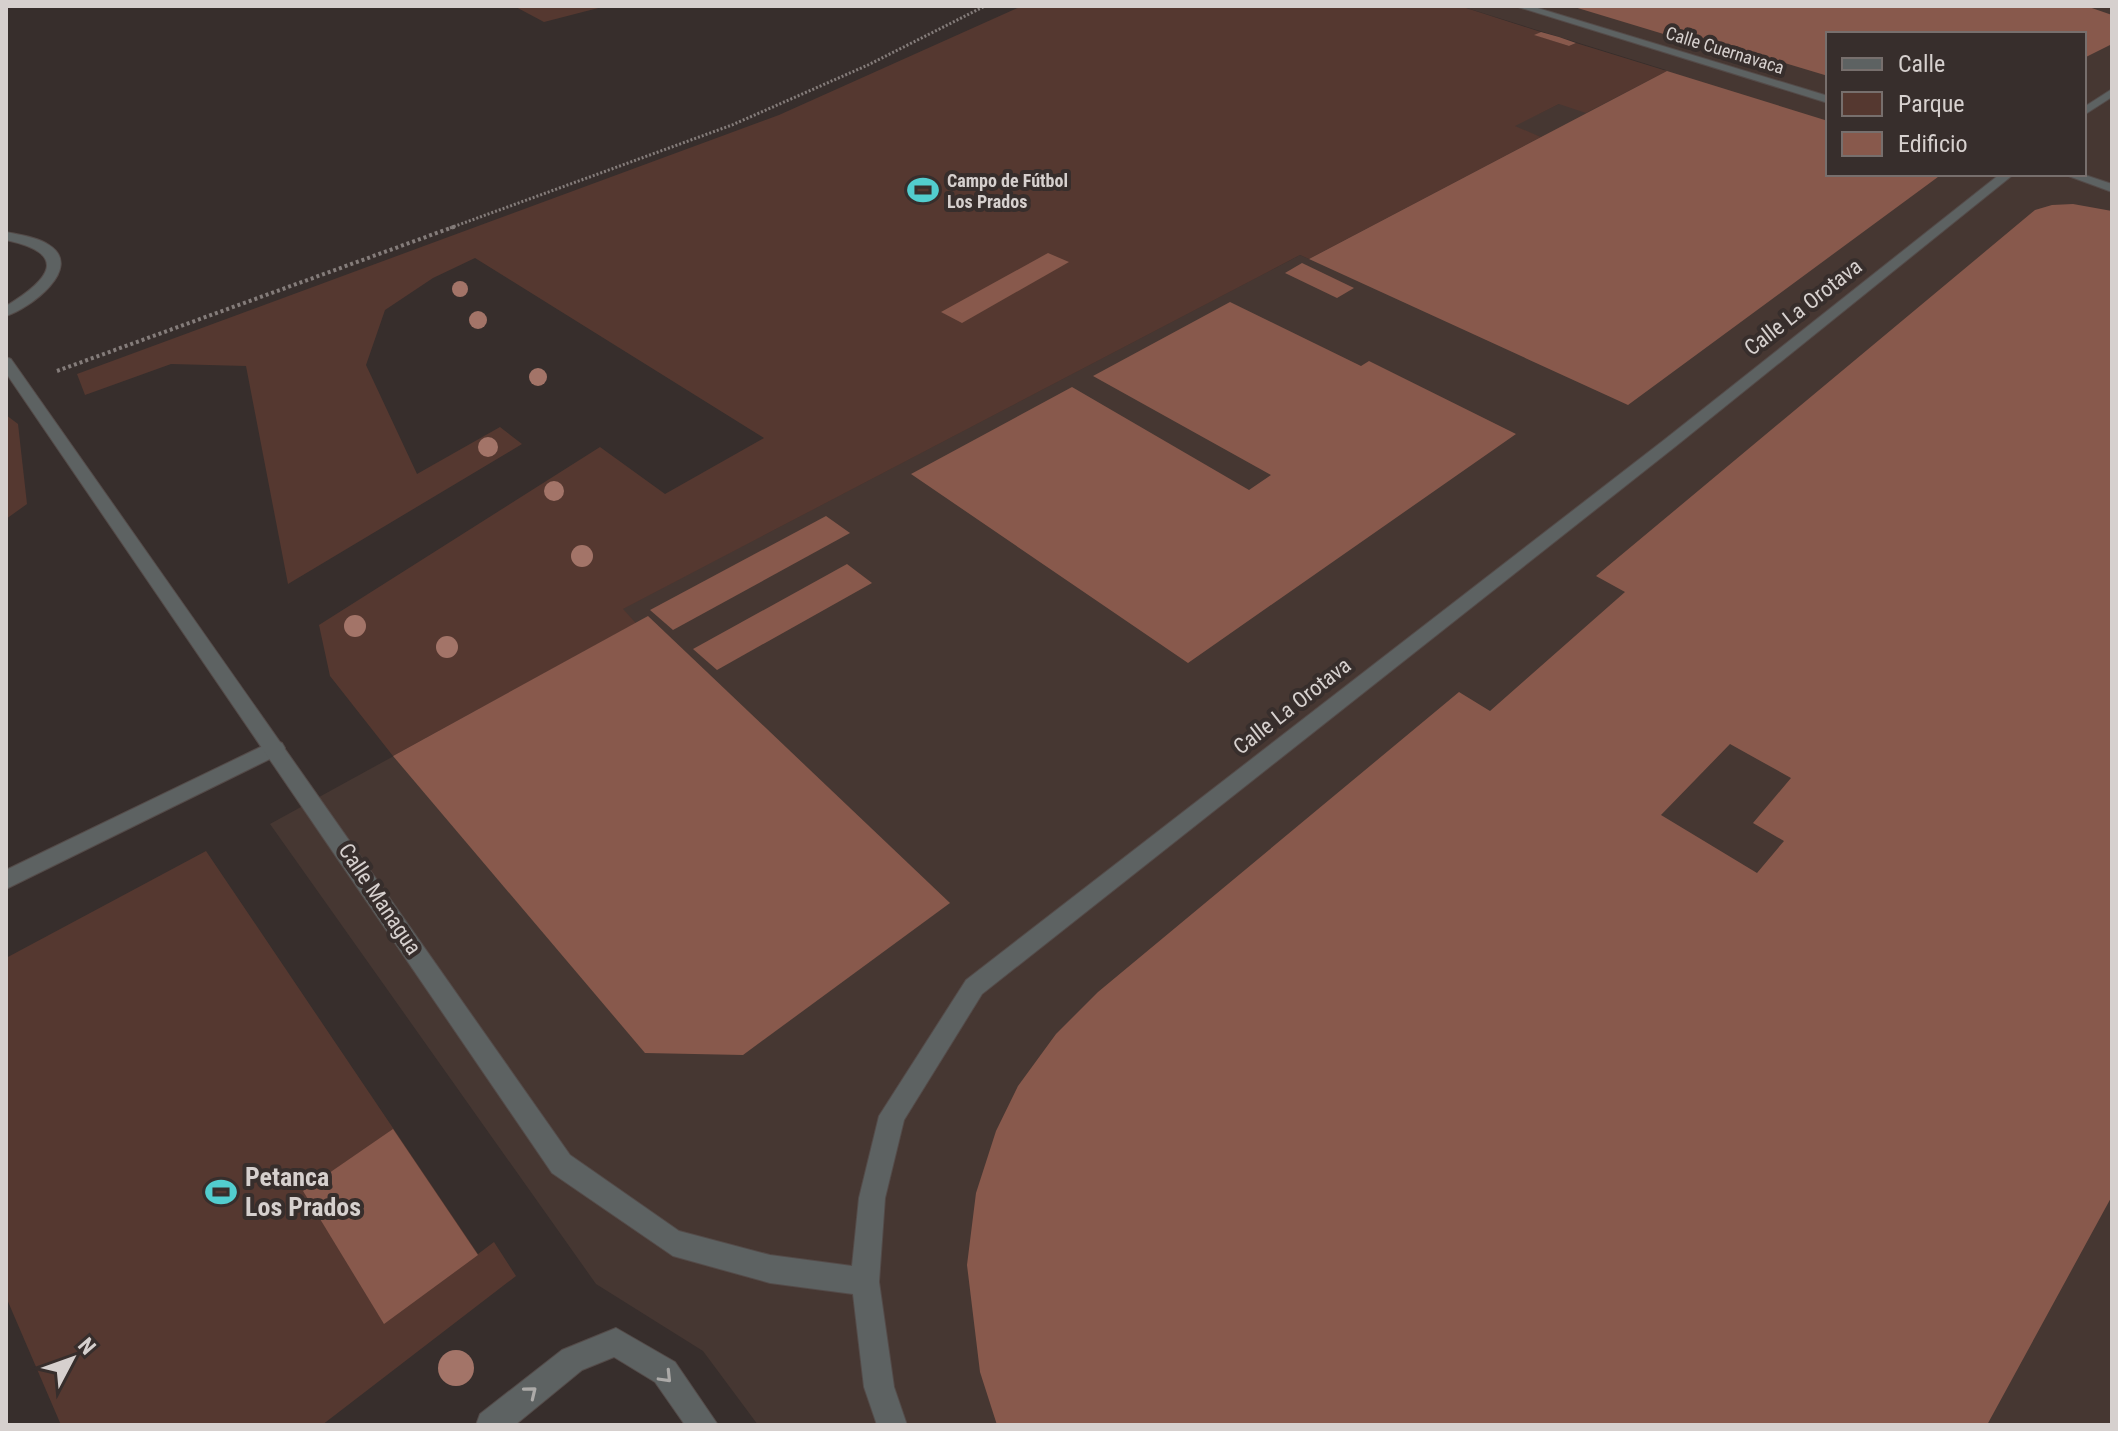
<svg xmlns="http://www.w3.org/2000/svg" width="2118" height="1431" viewBox="0 0 2118 1431" font-family="'Roboto Condensed',sans-serif">
	<rect width="100%" height="100%" fill="#372e2c"/>
	<path fill="#463732" fill-rule="evenodd" d="M1460,6H2112V1425H758L703,1351L596,1284L270,824L636,623L622,609L1300,255L1309,259L1540,137L1513,126L1559,104L1666,70ZM1828,34H2084V174H1828Z"/>
	<g fill="#553830">
		<path d="M514,6H606L544,22Z"/>
		<path d="M1022,6H1460L1541,32L1535,35L1569,46L1576,43L1667,71L1586,113L1559,104L1515,126L1541,137L1309,259L1300,255L623,609L636,623L393,756L330,676L319,625L600,447L665,494L764,438L475,258L433,278L385,310L366,365L417,474L500,427L522,444L288,584L246,366L171,364L85,395L77,374L779,115Z"/>
		<path d="M6,415L18,424L27,504L6,519Z"/>
		<path d="M206,851L478,1254L494,1242L516,1276L322,1425H61L6,1297V958Z"/>
	</g>
	<g fill="#88594c" fill-rule="evenodd">
		<path d="M1571,6H2086L2112,15V44L2084,58V34H1828V76L1732,47L1723,52Z"/>
		<path d="M1541,32L1559,37L1576,43L1569,46L1534,35Z"/>
		<path d="M1667,71L1828,121V174H1942L1628,405L1309,259Z"/>
		<path d="M2073,204L2112,211V1196L1987,1425H997L980,1372L967,1265L976,1193L996,1131L1018,1086L1056,1034L1098,992L1459,692L1490,711L1625,592L1596,576L2035,210L2052,205ZM1730,744L1791,778L1753,823L1784,841L1757,873L1661,815Z"/>
		<path d="M1048,253L1069,262L962,323L941,312Z"/>
		<path d="M1302,263L1354,288L1337,298L1285,273Z"/>
		<path d="M1230,302L1361,366L1369,361L1516,434L1188,663L911,474L1072,387L1249,490L1271,475L1093,376Z"/>
		<path d="M826,516L850,533L673,630L650,610Z"/>
		<path d="M847,564L872,583L717,670L693,649Z"/>
		<path d="M648,616L950,903L743,1055L645,1053L393,756Z"/>
		<path d="M393,1129L478,1255L384,1324L303,1191Z"/>
	</g>
	<g fill="none" stroke-linecap="round" stroke-linejoin="round">
		<defs>
			<path id="lane" d="M275,740L282,743L285,748L282,753L6,889V870Z"/>
			<g id="street">
				<path d="M1515,6H1531L1828,96V103Z"/>
				<path d="M2112,89V97L2084,115V107Z"/>
				<path d="M2000,174H2014L1676,446L982,994L904,1120L885,1198L879,1282L894,1387L907,1425H877L864,1387L853,1294L770,1283L673,1256L552,1173L6,373V357L11,359L570,1155L679,1231L770,1255L852,1266L859,1198L879,1116L966,980L1664,440Z"/>
				<path d="M2063,174H2082L2112,184V192Z"/>
				<path d="M6,232C20,235 37,237 49,245C85,268 29,309 6,316V306C49,280 71,254 6,240Z"/>
				<path d="M616,1328L675,1362L718,1425H685L655,1382L614,1357L582,1370L515,1425H476L480,1414L562,1350Z"/>
			</g>
		</defs>
		<use href="#lane" stroke="#544b49" stroke-width="2"/>
		<use href="#street" stroke="#544b49" stroke-width="2"/>
		<path stroke="#847c7a" stroke-width="3" stroke-dasharray="2 2" stroke-linecap="butt" d="M450,228L732,125L868,65L985,6"/>
		<path stroke="#847c7a" stroke-width="4" stroke-dasharray="3 3" stroke-linecap="butt" d="M57,371L456,226"/>
		<use href="#lane" fill="#5d6262" fill-rule="evenodd"/>
		<use href="#street" fill="#5d6262" fill-rule="evenodd"/>
	</g>
	<g fill="#a37468">
		<circle cx="460" cy="289" r="8"/>
		<circle cx="478" cy="320" r="9"/>
		<circle cx="538" cy="377" r="9"/>
		<circle cx="488" cy="447" r="10"/>
		<circle cx="554" cy="491" r="10"/>
		<circle cx="582" cy="556" r="11"/>
		<circle cx="355" cy="626" r="11"/>
		<circle cx="447" cy="647" r="11"/>
		<circle cx="456" cy="1368" r="18"/>
	</g>
	<defs><path id="oneway-chevron" d="M-2-3.5L2.5 0L-2 3.5" fill="none" stroke-width="1.6" stroke-linecap="round" stroke-linejoin="round" transform="scale(2)"/></defs>
	<g stroke="#acaaa8">
		<use href="#oneway-chevron" transform="translate(666 1377) rotate(46)"/>
		<use href="#oneway-chevron" transform="translate(531 1392) rotate(-39)"/>
	</g>
	<defs>
		<symbol id="stadium-bare" viewBox="-9 -9 18 18"><path d="M0-5a6.5 5 0 1 0 0 10a6.5 5 0 1 0 0-10ZM-3.5-1.8h7v3.6h-7Z" fill="#52cdce" stroke="#372e2c" stroke-width="2.5" paint-order="stroke"/></symbol>
	</defs>
	<g fill-rule="evenodd">
		<use href="#stadium-bare" x="901" y="168" width="44" height="44"/>
		<use href="#stadium-bare" x="199" y="1170" width="44" height="44"/>
	</g>
	<g text-anchor="middle" dominant-baseline="central" stroke-width="8" stroke-linejoin="round" paint-order="stroke">
		<g font-size="18" fill="#d6d0ce" stroke="#372e2c">
			<text transform="translate(1725 50) rotate(17)">Calle Cuernavaca</text>
		</g>
		<g font-size="18" font-weight="bold" fill="#d6d0ce" stroke="#372e2c" text-anchor="start">
			<text x="947" y="180">Campo de Fútbol<tspan x="947" dy="21">Los Prados</tspan></text>
		</g>
		<g font-size="22" fill="#d6d0ce" stroke="#372e2c">
			<text transform="translate(1803 307) rotate(-38)">Calle La Orotava</text>
			<text transform="translate(1292 706) rotate(-38)">Calle La Orotava</text>
			<text transform="translate(380 899) rotate(56)">Calle Managua</text>
		</g>
		<g font-size="26" font-weight="bold" fill="#d6d0ce" stroke="#372e2c" text-anchor="start">
			<text x="245" y="1177">Petanca<tspan x="245" dy="30">Los Prados</tspan></text>
		</g>
	</g>
	<rect width="2118" height="1431" fill="none" stroke="#d6d0ce" stroke-width="16"/>
	<rect x="1826" y="32" width="260" height="144" fill="#372e2c" stroke="#776f6d" stroke-width="2"/>
	<rect x="1842" y="58" width="40" height="12" fill="#5d6262" stroke="#776f6d" stroke-width="2"/>
	<text x="1898" y="72" font-size="24" fill="#d6d0ce">Calle</text>
	<rect x="1842" y="92" width="40" height="24" fill="#553830" stroke="#776f6d" stroke-width="2"/>
	<text x="1898" y="112" font-size="24" fill="#d6d0ce">Parque</text>
	<rect x="1842" y="132" width="40" height="24" fill="#88594c" stroke="#776f6d" stroke-width="2"/>
	<text x="1898" y="152" font-size="24" fill="#d6d0ce">Edificio</text>
	<g transform="translate(72 1359) rotate(49)" stroke="#372e2c" stroke-width="6" paint-order="stroke">
	<path d="M0-6L14 30L0 20L-14 30Z" fill="#d6d0ce"/>
	<text y="-12" font-size="22" font-weight="bold" text-anchor="middle" fill="#d6d0ce">N</text>
	</g>
</svg>
